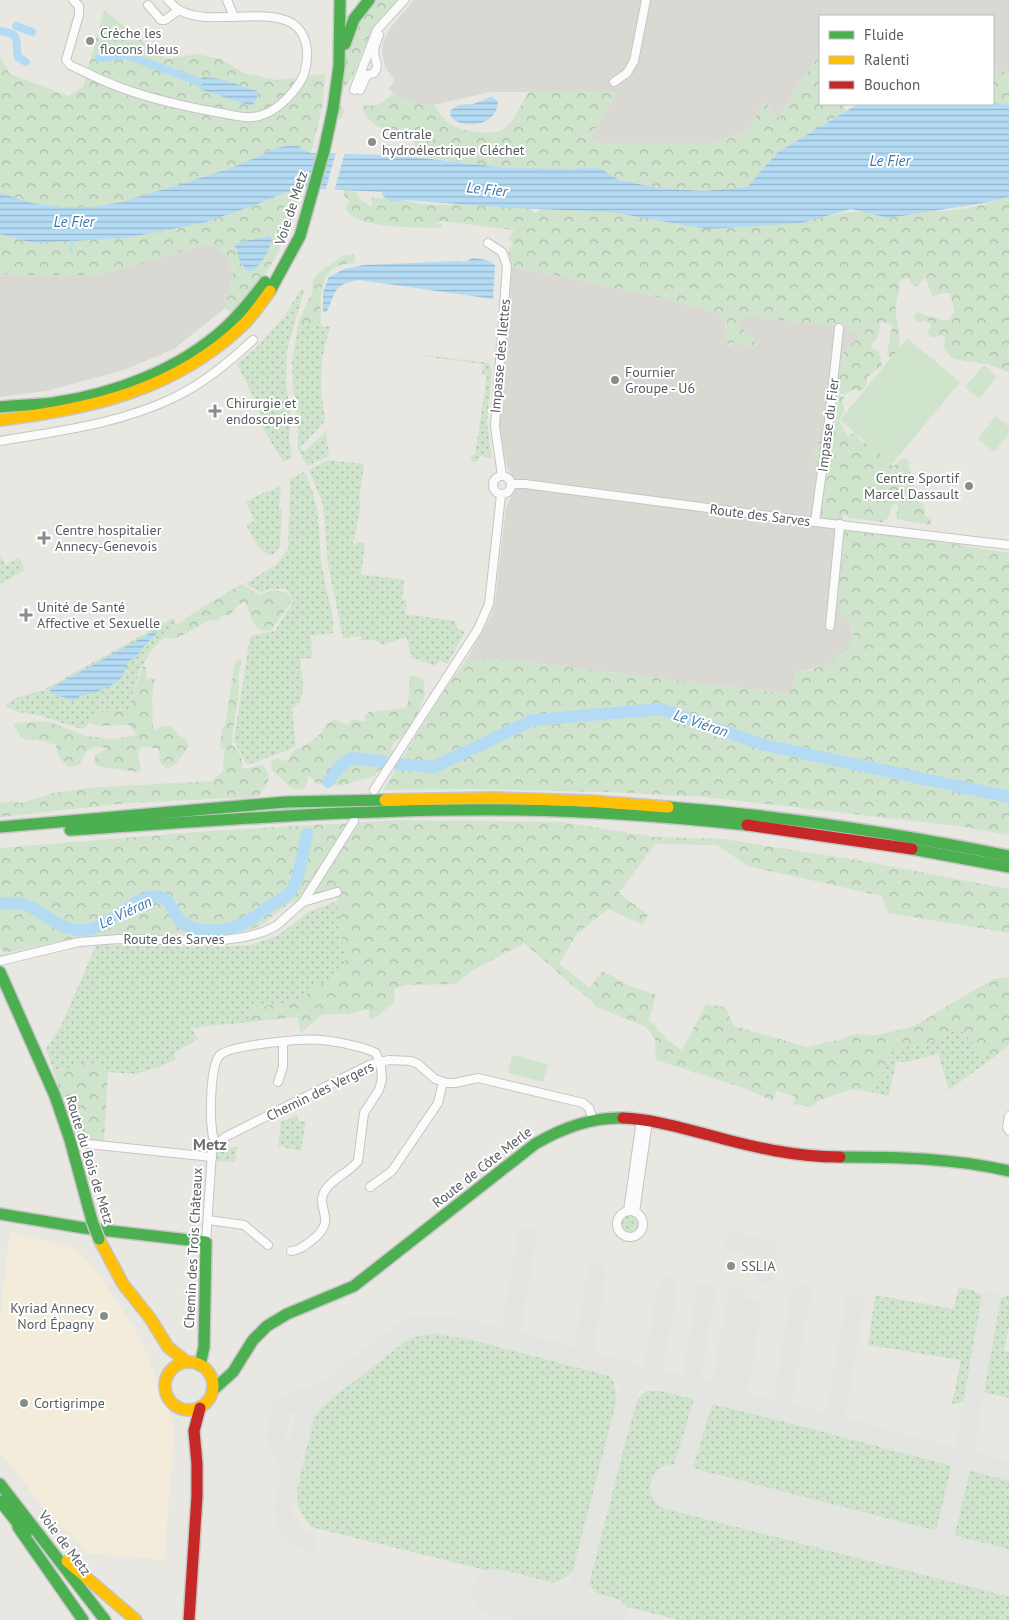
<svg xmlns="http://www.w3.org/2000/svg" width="1009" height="1620" viewBox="0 0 1009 1620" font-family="'PT Sans',sans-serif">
	<defs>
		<pattern id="green-dots" width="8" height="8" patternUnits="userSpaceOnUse" patternTransform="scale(1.25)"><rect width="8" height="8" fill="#d0e4cd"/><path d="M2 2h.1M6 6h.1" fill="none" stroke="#acbcaa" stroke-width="1.8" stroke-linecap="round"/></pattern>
		<pattern id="forest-crowns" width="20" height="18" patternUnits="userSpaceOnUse" patternTransform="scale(1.25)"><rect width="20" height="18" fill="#d0e4cd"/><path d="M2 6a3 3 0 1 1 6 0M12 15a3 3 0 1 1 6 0" fill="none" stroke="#acbcaa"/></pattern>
		<pattern id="water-rules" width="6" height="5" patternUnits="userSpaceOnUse" patternTransform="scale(1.25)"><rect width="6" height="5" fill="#b4dbf4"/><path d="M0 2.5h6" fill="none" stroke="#95b5c9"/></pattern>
	</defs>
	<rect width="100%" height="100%" fill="#e8e7e2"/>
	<path fill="#f3ecda" d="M10,1232L77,1249L97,1272L133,1326L145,1349L172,1421L174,1437L164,1560L88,1553L43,1507L0,1452V1318Z"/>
	<g fill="#d9d8d3">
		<path d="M414,0H1009V73L993,70V16H820V50L778,119L764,101L748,131L713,143H601L590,137L617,92H490L434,105L418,104L394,94L388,88L395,81L385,67L382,51L383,42L391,27Z"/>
		<path d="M199,245L215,246L227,257L233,273L225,308L174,349L124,370L46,391L0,397V273L12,275L169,256Z"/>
		<path d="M512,266L671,300L721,314L726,321L724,329L728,345L740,343L749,348L756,342L743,329L739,319V317H759L822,325H841L848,326L857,333V339L846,349L842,358L822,507L843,511V533L840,547L847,558L838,602L841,611L851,623L854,639L848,648L827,665L796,672L792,689L788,694L501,659H467L492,614L495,602L506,507L517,485L507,467L499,425Z"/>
	</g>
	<g fill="url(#green-dots)">
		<path d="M301,289L304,290L287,350L286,384L291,416L289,436L292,458L283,462L260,423L259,408L237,364L257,347L283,318Z"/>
		<path d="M299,320L321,326L330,327L322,358L321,390L325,421L300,448L304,452L326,431L329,456L307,466L298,449V425L293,388L292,363Z"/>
		<path d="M423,355L488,363L492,369L487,423L492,458L479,456L477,462L470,461L471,455H475L487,375L482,374L483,364L422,356Z"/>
		<path d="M329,460L364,464L359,500L361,502L355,538L352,541L354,545L359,542L365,544L361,574L404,580L402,599L407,601L406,614L456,621L457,628L465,632L447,664L440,660L435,666L412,658L406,637L382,645L375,640H361V636L343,638L328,564L323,504L309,470Z"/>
		<path d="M304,472L312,489L318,513L321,562L333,619V633L311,636L312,658L300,659C301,673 309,703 292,708L296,747L247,765L234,741L250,636L275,631L293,602L287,589H270L261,592L245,584L277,564L288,549L290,479Z"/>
		<path d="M281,486L279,508L282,510L280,546L274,554L268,555L259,548L246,525L255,521L246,502L268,490L269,492Z"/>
		<path d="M0,554L6,565L19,558L25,570L0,584Z"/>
		<path d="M173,618L177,625L150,652L140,670L128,710C101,705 101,715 82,729L41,716L15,711L4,705L19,697L43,690Z"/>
		<path d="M337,901L347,968L297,1001L251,1008L250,1022L191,1028L198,1039L174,1053L176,1059L162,1066L135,1074L108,1072L90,1062L54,1072L46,1049L60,1028L96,945L217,947L251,945L279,935L308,912Z"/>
		<path d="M959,1028L983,1054H998L949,1090L938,1054L907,1062H896L889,1096L870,1092L887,1066L889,1050L930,1043Z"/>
		<path d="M296,1115L299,1121L306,1122L301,1151L278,1146L281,1122Z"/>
		<path d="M237,1147L235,1162L216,1161L217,1152L224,1148Z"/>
		<circle cx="630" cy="1224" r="10"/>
		<path d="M959,1287L973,1290L982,1295L985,1305L970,1395C965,1401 960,1404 952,1404L961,1360L868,1345L875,1295L953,1309Z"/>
		<path d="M1006,1296H1009V1328L1004,1351L1009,1352V1398L982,1392L997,1303L1000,1298Z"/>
		<path d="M426,1332H439L484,1341L599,1367C616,1378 616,1387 617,1406L577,1565C567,1580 559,1583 541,1584L311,1527L305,1519L298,1506L297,1487L310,1428L317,1412L330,1398L407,1339Z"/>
		<path d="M646,1391H661L1009,1478V1620H678L615,1604L604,1599L594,1591L589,1582L588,1574L637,1400Z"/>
	</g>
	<g fill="url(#forest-crowns)">
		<path d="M375,0H398L373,28L352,78L344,88L340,105L345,111L341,119H336L347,48L353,25Z"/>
		<path d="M104,10L166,59L197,54L221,59L244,73L277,80L325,74L323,103L311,153L302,149L298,145L279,147L234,167L184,183L121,202L93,207H62L32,203L0,193V57L10,74L68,96L83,87Z"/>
		<path d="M820,50V104H843L846,111L778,152L747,187L703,191L658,188L619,180L598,167L573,169L508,168L421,157L417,151L411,132C402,131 386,131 379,127C372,124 363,114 362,106L378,105L394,94L418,104L434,105C439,112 444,120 452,125C462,131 492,136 502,130C513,124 522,102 529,91L617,92L590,137L601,143H713L748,131L764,101L779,118Z"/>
		<path d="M993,70L1009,73V105L993,103Z"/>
		<path d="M302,188C291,224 278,261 254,290C247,298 239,305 232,313L225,308L233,273L227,257L215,246L199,245L169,256L97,275H12L0,273V234L33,243L255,205L284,193Z"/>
		<path d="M343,189L357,192L359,198L370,206L372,204L371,199L373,197L382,199L386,195L420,204L448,205L466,203L527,206L532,210L534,213H537L539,210L544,208L825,216L851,212L924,209C947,216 986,204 1009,197V373C988,361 973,364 951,358L944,348L945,337L941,335L933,338L929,336L927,331L931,328V324L927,321L917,322L914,317L916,313L920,312L925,316H933L943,321L950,319L954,311L950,293H945L933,296C928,291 930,284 925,278L918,285L914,287L908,278L902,279L899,282C901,293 897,295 896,305C893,322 909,347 891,358L887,355L892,325L881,321L877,338L871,345L872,348L879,352L882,366L867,377C867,384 866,388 860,391L853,390L844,395L840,393C838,380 838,362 845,351C848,346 853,343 857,339V333L849,332L848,326L822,325L759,317H740L739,319L743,329L756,342L755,349C749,348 748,345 742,344C736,342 730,345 724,343L726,321L721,314L671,300L512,266C510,258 506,252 512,245L509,237L514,230L440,221L436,223L442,224V227L433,228C414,227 351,229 345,207L350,202L348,199L344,196Z"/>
		<path d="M355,254V263C316,263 321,298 321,326L299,320L312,293L313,280L317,274L342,256Z"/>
		<path d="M839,395L844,397L842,402C846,412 845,411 839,420C841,427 845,430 847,436L854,433H856C858,435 858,438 860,440C862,442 866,442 868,444C877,451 886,452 891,465L894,466L903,458L907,459L909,462L908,467L912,476L909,483L915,486L916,489L914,498C922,505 925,500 925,515L930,519L931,525L896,519L898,506L896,504L892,506L888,518L882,522L850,518L841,513L833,519L823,517C816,506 821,483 828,474L825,461L817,460L814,458L813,449L819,442L823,443L831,427L835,424L834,410Z"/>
		<path d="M849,530L893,534L1009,553V835L958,826L705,797L609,792L471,789L383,790L443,692L467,659H501L788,694L792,689L796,672C822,669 839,661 854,639C854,620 847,624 841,611C835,599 838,586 840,574L845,571L847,558L840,547L843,533Z"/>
		<path d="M242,584L259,595L272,590L287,593L291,598L290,604L271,630C255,637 249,613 246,602L239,604L230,615L221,616L219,621L210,620L179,637L167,639L165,637C186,614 215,600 242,584Z"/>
		<path d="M241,659L242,663C237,672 239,679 239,690C238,708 232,726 232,745C239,750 244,760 242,769L262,765L267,771L269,779L258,797L129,803L0,817V803L11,801L20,803L54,793L86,788L212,781L223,771L224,750L220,748L222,728L225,726L235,662Z"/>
		<path d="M143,666L146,668L147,680L152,678L155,680L152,699L153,728L155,730C166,724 172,724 178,735C184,737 187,741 189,747L176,763L169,768H166L160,762L159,749L142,746C135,754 140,760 141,769L137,772L101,767L96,765L94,760L96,755L107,748C89,745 86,750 80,764L70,767C61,762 56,755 56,745L39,740H26L20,735L14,726V723L47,721L86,736L114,739L137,735L129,725L98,726L91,723V721L109,708L128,710Z"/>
		<path d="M414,675L424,681C424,686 425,693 424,697C420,710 411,727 402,736C397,740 394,741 391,748L394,753L390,764L379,770L374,776L340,786L325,783L317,784L312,778L308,776L306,787C302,789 299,790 294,789C290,788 288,784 285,782C277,775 263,767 277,758L284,761L288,760L294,750L302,747L317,737L321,733L326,724L335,719L348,725L353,719L365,722V716L369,712L405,708L408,703L410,677Z"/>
		<path d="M401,820L562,822L655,837L723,839L863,861L1009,889V933L888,913L882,896L748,866L717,845L655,844L619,893L648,915L642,924L608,909L576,935L559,964L590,988L602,971L628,985L656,995L649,1020L669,1041L682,1050L706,1004L725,1007L734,1026L807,1047L842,1039L855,1034L878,1035L914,1026L993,979L1009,977V1045L998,1054H983L959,1028L930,1043L889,1050L887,1066L870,1092L853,1089L820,1100L812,1107L793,1104L795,1096L776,1091L773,1101L741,1087L656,1060L655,1039L646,1027L599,1008L524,943L470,972L456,984L407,985L394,988L395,1001L374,1019L369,1018V1009L349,1014L321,1015L301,1033L297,1017L250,1022V1008L297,1001L346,968L337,901L338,887L288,904L260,926L243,932L81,937L4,953L0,947V848L211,831Z"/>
		<path d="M90,1062L108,1072L104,1142L85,1140L72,1126L54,1072Z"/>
	</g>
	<g fill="#d0e4cd">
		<path d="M907,338L960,382L892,464L840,420Z"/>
		<path d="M984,365L997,377L979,399L965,387Z"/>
		<path d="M996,416L1009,427V434L994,452L978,439Z"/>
		<path d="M512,1055L548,1064L543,1082L508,1073Z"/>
	</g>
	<g fill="url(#water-rules)">
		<path d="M202,77C218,76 241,86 257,91L258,95L253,105H249L202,90L199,88V82Z"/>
		<path d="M491,97L498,101C498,127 459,131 450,115L451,110L459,105L473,104Z"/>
		<path d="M993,103L1009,105V197L990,202L888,218L851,209L802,223L707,229L610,212L513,208L404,200L392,202L383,196L382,192L302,188L284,193L255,205L203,223L125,238L33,243L0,234V193L32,203L62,207H93L121,202L184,183L234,167L279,147L298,145L302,149L311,153L386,155V154H383V149L399,150L404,156L508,168L573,169L598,167L619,180L658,188L703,191L747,187L778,152L858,104Z"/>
		<path d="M269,236H271C272,250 262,261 254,270L247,271L240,262L235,246L237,243Z"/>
		<path d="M473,258L487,260L495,265L493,299L359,280C332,284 337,292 326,313L323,312V292L329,277L344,269L364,265L458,261L464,262Z"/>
		<path d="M156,630L158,632L146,644L137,656L129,661L122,677L117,682L97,692L80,696L72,701C65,696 57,697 50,691L51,688Z"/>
	</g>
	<path fill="#e8e7e2" d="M336,152H345L334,192H325Z"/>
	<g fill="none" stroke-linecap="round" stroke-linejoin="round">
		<path stroke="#b4dbf4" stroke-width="2" d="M71,252L72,240"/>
		<g stroke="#b4dbf4" stroke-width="8">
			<path d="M16,26L32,32"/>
			<path d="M0,31C23,34 14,40 18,57L26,62"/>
			<path d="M99,58L126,55L199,82"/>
		</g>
		<g stroke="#b4dbf4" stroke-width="12">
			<path d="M398,764L434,767L533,720L661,709L764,745L1009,797"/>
			<path d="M328,782L339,767L352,758L385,762"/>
			<path d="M0,904C35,896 50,928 77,930C108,932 124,902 152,897C172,893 172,916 184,924C199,933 224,932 240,925C250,921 259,913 268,907C275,903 285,898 290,892C300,881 303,849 307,834"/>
		</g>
		<g stroke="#e4e4e1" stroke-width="19">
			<path d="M735,1242L768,1249L765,1274"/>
			<path d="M509,1340L527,1237"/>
			<path d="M582,1359L597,1274"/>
			<path d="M641,1379L646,1377H652L668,1285"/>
			<path d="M690,1387L706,1292"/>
			<path d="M720,1395L737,1297"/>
			<path d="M737,1400L752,1308"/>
			<path d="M781,1411L801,1294"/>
			<path d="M834,1425L855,1303"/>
			<path d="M292,1470L275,1436L281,1410L284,1406L323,1392"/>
			<path d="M677,1488L706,1392"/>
			<path d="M307,1542C292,1535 284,1526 283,1508L305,1415L315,1400L402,1332L411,1328L433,1324L475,1331L1009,1471"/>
			<path d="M940,1556L963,1459L991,1299"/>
			<path d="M577,1593L578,1604L587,1614"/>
			<path d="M554,1606C565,1605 571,1602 577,1593L629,1390C630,1380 628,1374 619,1369"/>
		</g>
		<g stroke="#e4e4e1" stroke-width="46">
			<path d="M673,1487L1009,1573"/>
			<path d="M496,1592L608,1620"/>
		</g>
		<defs>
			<g id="street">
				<path d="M73,0L79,6V15L66,60L70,65C87,73 104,82 122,88C154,100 187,107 221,113C234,115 249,120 262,115C279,110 298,89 304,74C309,59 309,39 297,27C273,4 209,28 179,10C175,8 171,3 168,0"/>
				<path d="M227,0L234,17"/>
				<path d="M148,5L161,20H165L179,10"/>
				<path d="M367,75L374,73C380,65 375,61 374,53C374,47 377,40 379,35"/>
				<path d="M614,82L627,73L634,61L646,0"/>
				<path d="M354,90L377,30L404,0"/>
				<path d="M360,90L367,75"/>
				<path d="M488,243L502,252L507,266L495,426L502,476"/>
				<path d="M0,441C59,431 119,424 173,398C203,384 229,362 253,340"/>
				<circle cx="502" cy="485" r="9"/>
				<path d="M511,484H525L815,522L1009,545"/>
				<path d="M815,522L829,420L839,328"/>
				<path d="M830,626L840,524"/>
				<path d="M374,790L478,629L489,604L501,495"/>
				<path d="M303,902L337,892"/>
				<path d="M0,961L79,942L119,939L216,941L245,937L263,932L276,926L303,902L354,821"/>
				<path d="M278,1082L283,1067V1043"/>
				<path d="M1009,1116L1007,1127L1009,1131"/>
				<path d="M88,1144L212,1157"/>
				<path d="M217,1144C214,1140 212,1135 212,1130C210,1115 210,1065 220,1055C230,1045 305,1038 321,1040C334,1041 365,1047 376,1053L381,1067L382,1079L379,1090L364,1113L358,1161C350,1172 334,1177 326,1189C312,1209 341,1218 311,1241C304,1246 300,1250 291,1251"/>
				<path d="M370,1187L392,1171L438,1103L443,1082"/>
				<path d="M628,1211L641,1120"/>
				<circle cx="630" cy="1224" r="13"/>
				<path d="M635,1212L648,1121"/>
				<path d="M208,1220L244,1225L268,1245"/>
				<path d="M206,1242L212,1152L217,1144L225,1137L369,1065L389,1060L411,1061L418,1064L435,1079L447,1083H455L478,1078L583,1103L589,1108L593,1120"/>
			</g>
			<g id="fast">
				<path d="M345,44L354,19L369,0"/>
				<path d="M270,291L300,236L324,151L333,109L339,66L340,0"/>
				<path d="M0,407C18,405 36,405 53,403C114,394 179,370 225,328C240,314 253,298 265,282"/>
				<path d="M668,807C783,816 896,833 1009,856"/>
				<path d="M0,827L286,802L385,800"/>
				<path d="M70,830C220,820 370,808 520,810C596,811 672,817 747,825"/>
				<path d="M912,849L1009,867"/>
				<path d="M0,972L55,1096L70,1140L92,1221"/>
				<path d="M840,1157C897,1157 954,1158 1009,1171"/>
				<path d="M0,1214L84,1228L206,1242L204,1347L200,1365"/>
				<path d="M213,1390L233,1372L253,1340L267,1326L287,1314L354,1286L535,1144C562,1128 591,1117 623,1118"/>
				<path d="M0,1484L105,1620"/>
				<path d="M0,1501L26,1534"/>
				<path d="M18,1527L83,1620"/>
			</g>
			<g id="slow">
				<path d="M0,420C91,409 176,390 244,324C254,314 262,302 270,291"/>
				<path d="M385,800L493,798L589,801L668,807"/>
				<path d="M99,1239L123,1284L150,1318L168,1347L187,1362"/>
				<circle cx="189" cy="1386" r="24"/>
				<path d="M67,1561L136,1620"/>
			</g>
			<g id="jam">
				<path d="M747,825L912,849"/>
				<path d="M623,1118C652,1119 681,1128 709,1135C752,1147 795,1157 840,1157"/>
				<path d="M189,1620L197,1496V1464L194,1431L200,1408"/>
			</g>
		</defs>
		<use href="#street" stroke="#c5c5c4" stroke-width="10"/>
		<use href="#fast" stroke="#c5c6c5" stroke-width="14"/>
		<use href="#slow" stroke="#c5c6c5" stroke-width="14"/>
		<use href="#jam" stroke="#c5c6c5" stroke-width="14"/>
		<use href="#street" stroke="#fcfbfb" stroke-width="8"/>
		<use href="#fast" stroke="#4caf50" stroke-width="11"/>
		<use href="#slow" stroke="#ffc107" stroke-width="11"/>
		<use href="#jam" stroke="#c62828" stroke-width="11"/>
		<defs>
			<path id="fast-bridge" d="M92,1221L99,1239"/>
		</defs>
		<use href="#fast-bridge" stroke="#c5c6c5" stroke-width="14" stroke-linecap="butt"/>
		<use href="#fast-bridge" stroke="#4caf50" stroke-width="11"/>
	</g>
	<g fill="#8a8d8e" stroke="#fff" stroke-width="2">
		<circle cx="90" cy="41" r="5"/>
		<circle cx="372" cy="142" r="5"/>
		<circle cx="615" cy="380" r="5"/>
		<path d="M212.5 403.5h5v5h5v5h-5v5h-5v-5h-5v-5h5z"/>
		<circle cx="969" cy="486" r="5"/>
		<path d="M41.5 530.5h5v5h5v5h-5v5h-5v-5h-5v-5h5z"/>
		<path d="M23.5 607.5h5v5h5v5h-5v5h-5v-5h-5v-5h5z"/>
		<circle cx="731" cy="1266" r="5"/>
		<circle cx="104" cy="1316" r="5"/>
		<circle cx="24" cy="1403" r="5"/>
	</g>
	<g text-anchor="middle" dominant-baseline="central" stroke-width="4" stroke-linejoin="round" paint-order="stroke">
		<g font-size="14" fill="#585c60" stroke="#fff" text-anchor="start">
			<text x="100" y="33">Crèche les<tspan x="100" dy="16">flocons bleus</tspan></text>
			<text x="382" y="134">Centrale<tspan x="382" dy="16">hydroélectrique Cléchet</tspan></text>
			<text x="625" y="372">Fournier<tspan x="625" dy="16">Groupe - U6</tspan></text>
			<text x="226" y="403">Chirurgie et<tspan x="226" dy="16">endoscopies</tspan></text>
			<text x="959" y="478" text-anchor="end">Centre Sportif<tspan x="959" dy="16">Marcel Dassault</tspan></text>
			<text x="55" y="530">Centre hospitalier<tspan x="55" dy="16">Annecy-Genevois</tspan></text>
			<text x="37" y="607">Unité de Santé<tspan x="37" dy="16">Affective et Sexuelle</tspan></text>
			<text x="741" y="1266">SSLIA</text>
			<text x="94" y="1308" text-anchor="end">Kyriad Annecy<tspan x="94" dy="16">Nord Épagny</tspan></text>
			<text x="34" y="1403">Cortigrimpe</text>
		</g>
		<g font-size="14" fill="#585c60" stroke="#fff">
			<text transform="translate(291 208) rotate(-72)">Voie de Metz</text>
			<text transform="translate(500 356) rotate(-85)">Impasse des Ilettes</text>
			<text transform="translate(828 425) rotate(-83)">Impasse du Fier</text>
			<text transform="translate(760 515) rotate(7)">Route des Sarves</text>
			<text x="174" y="939">Route des Sarves</text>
			<text transform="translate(320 1091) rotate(-26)">Chemin des Vergers</text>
			<text transform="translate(90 1160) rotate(73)">Route du Bois de Metz</text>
			<text transform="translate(482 1167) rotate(-38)">Route de Côte Merle</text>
			<text transform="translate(193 1248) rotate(-87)">Chemin des Trois Châteaux</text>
			<text transform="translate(65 1543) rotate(53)">Voie de Metz</text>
		</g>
		<g font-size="15" font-style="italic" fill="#3e77ac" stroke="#fff">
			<text x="890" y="160">Le Fier</text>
			<text transform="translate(487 189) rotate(6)">Le Fier</text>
			<text x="74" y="221">Le Fier</text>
			<text transform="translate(701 723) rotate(19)">Le Viéran</text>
			<text transform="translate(125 912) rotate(-25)">Le Viéran</text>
		</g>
		<g font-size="16" font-weight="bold" fill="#696e72" stroke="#fff">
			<text x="210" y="1144">Metz</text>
		</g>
	</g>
	<rect x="819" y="15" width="175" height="90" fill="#ffffff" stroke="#bcbebf"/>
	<rect x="829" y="31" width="25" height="8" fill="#4caf50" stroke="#bcbebf"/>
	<text x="864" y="40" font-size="15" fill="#585c60">Fluide</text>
	<rect x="829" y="56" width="25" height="8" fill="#ffc107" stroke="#bcbebf"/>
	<text x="864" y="65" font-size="15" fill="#585c60">Ralenti</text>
	<rect x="829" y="81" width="25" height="8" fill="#c62828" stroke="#bcbebf"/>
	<text x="864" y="90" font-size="15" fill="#585c60">Bouchon</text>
</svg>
